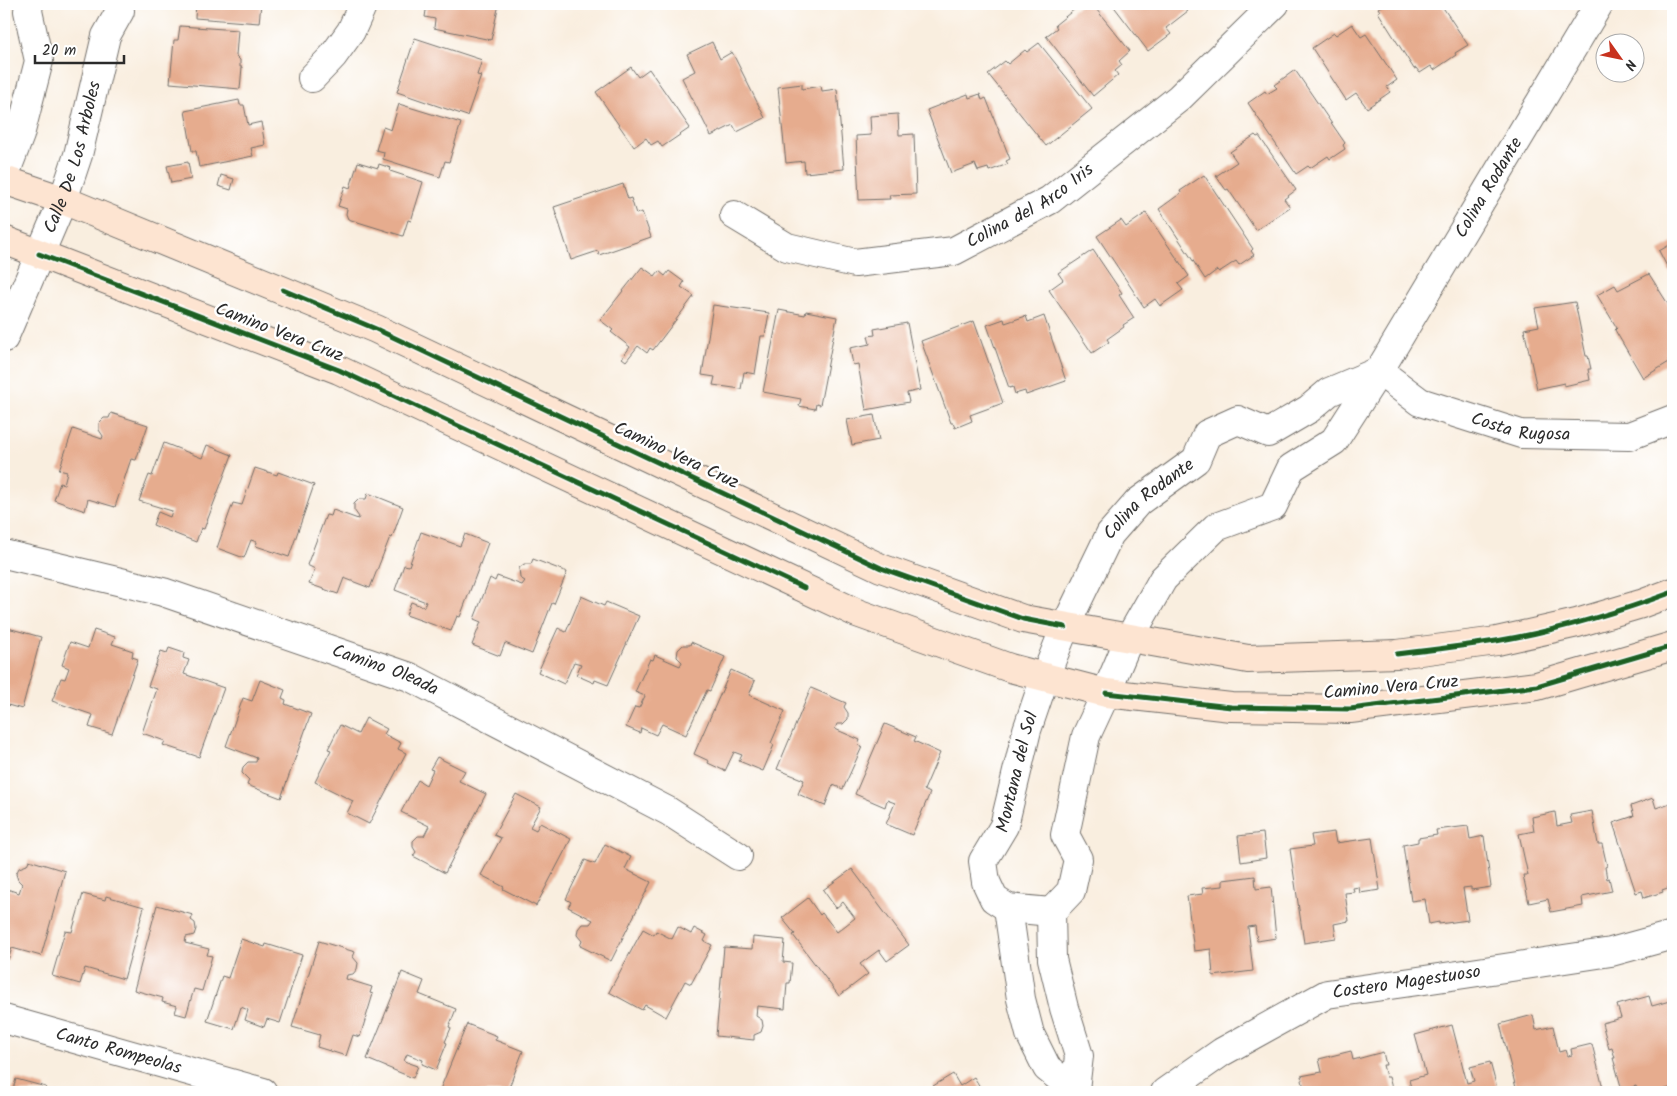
<svg xmlns="http://www.w3.org/2000/svg" width="1677" height="1096" viewBox="0 0 1677 1096" font-family="Kalam,sans-serif">
	<rect width="100%" height="100%" fill="#fff"/>
	<filter id="ink" filterUnits="userSpaceOnUse"><feTurbulence type="fractalNoise" baseFrequency=".02" numOctaves="2"/><feDisplacementMap in="SourceGraphic" scale="10" xChannelSelector="R" yChannelSelector="G"/><feConvolveMatrix kernelMatrix="1 2 1 2 8 2 1 2 1" color-interpolation-filters="sRGB"/></filter>
	<filter id="wash" filterUnits="userSpaceOnUse"><feTurbulence type="fractalNoise" baseFrequency=".0096" numOctaves="4" result="noise"/><feDisplacementMap in="SourceGraphic" scale="20" xChannelSelector="R" yChannelSelector="G"/><feGaussianBlur stdDeviation="1.12" result="paint"/><feColorMatrix in="noise" values="0 0 0 0 0 0 0 0 0 0 0 0 0 0 0 0 0 1.4 0 .05"/><feComposite in="paint" operator="in"/></filter>
	<g filter="url(#wash)">
		<rect width="100%" height="100%" fill="#f9eedf"/>
		<g id="blocks">
			<g fill="#e6ac8e">
				<path d="M196,4H261L259,23L195,18Z"/>
				<path d="M427,4H499L491,40L434,28L435,19L425,17Z"/>
				<path d="M1081,4H1092L1130,51L1119,61L1122,65L1115,71L1118,75L1093,96L1046,36L1057,28L1055,25Z"/>
				<path d="M1112,4H1183L1188,11L1166,28L1171,34L1148,51Z"/>
				<path d="M1385,4H1444L1442,6L1468,45L1455,53L1456,55L1434,70L1431,66L1420,73L1416,68L1414,69L1378,12L1380,11L1378,8Z"/>
				<path d="M1352,24L1361,37L1366,34L1397,80L1387,87L1390,92L1367,108L1356,93L1346,100L1312,48L1334,33L1336,35Z"/>
				<path d="M180,26L238,30L236,56L240,60V67H242L240,89L170,83L174,40H178Z"/>
				<path d="M415,38L482,60L477,75L481,76L467,116L397,92Z"/>
				<path d="M712,42L720,59L732,52L765,118L737,132L733,125L711,136L682,78L695,71L687,54Z"/>
				<path d="M1039,43L1092,109L1046,146L988,74L1005,61L1008,64L1025,50L1027,52Z"/>
				<path d="M631,67L638,77L649,69L690,128L662,147L658,141L651,145L646,138L634,147L596,92Z"/>
				<path d="M1295,70L1345,143L1343,145L1345,149L1330,159L1328,156L1310,168L1308,166L1296,174L1248,103L1265,91L1267,94L1277,88L1274,85Z"/>
				<path d="M802,84V89L821,86L822,91L837,89L844,169L805,173L804,161L786,163L778,87Z"/>
				<path d="M968,94L969,98L980,94L982,100L986,98L1010,159L1006,161L1008,164L989,171L988,168L978,171L975,164L951,173L927,110Z"/>
				<path d="M239,100L240,105H244L248,125L261,122L265,145L251,148L253,156L199,167L196,151H192L185,111Z"/>
				<path d="M399,104L461,123L449,162L445,161L440,177L383,159L384,152L376,150L383,127L391,130Z"/>
				<path d="M898,114L899,135L914,134L916,194L889,195L890,199L859,200L856,136L871,135L870,116Z"/>
				<path d="M1255,135L1257,137L1259,136L1296,190L1284,199L1290,207L1256,230L1228,189L1226,190L1216,176L1237,162L1230,152Z"/>
				<path d="M188,162L191,179L171,183L167,166Z"/>
				<path d="M358,162L378,168L379,164L391,168L390,171L423,182L411,221L408,220L403,236L348,219L346,214L347,209L338,206L345,186L350,188Z"/>
				<path d="M221,175L234,179L231,190L218,186Z"/>
				<path d="M1204,175L1253,249L1251,251L1254,255L1239,265L1236,261L1219,272L1217,270L1205,279L1159,209L1181,193L1180,191Z"/>
				<path d="M623,184L628,199L631,198L636,214L642,212L651,237L599,255L598,251L571,260L554,207Z"/>
				<path d="M1146,213L1189,276L1178,284L1183,290L1160,306L1155,299L1144,307L1097,236L1121,220L1126,227Z"/>
				<path d="M1673,243V278L1659,251Z"/>
				<path d="M1093,250L1122,293L1119,295L1134,318L1123,325L1124,327L1107,339L1109,342L1092,353L1049,290L1063,280L1058,273Z"/>
				<path d="M642,267L655,276L659,271L665,276L669,271L684,282L681,287L694,296L653,350L650,348L647,353L638,346L626,361L622,358L630,347L611,332L613,330L600,320Z"/>
				<path d="M1649,274L1673,312V357L1668,360L1669,362L1643,378L1615,330L1617,328L1597,295L1615,285L1618,290Z"/>
				<path d="M1575,302L1586,356H1588L1591,369H1588L1590,380L1564,386V383L1537,389L1524,329L1539,326L1535,308Z"/>
				<path d="M713,305L769,313L765,336H761L755,374L744,372L741,389L713,385L715,377L702,375Z"/>
				<path d="M779,310L805,315L806,311L837,317L820,405L816,404L815,409L799,406L801,399L763,392Z"/>
				<path d="M1026,316L1028,322L1044,316L1066,381L1026,395L1025,391L1015,394L1013,387L1009,388L987,325L1004,319L1005,323Z"/>
				<path d="M974,321L1003,403L970,415L972,421L955,428L953,423H951L921,341Z"/>
				<path d="M907,323L920,390L907,393L909,402L866,410L858,364L853,365L850,348L870,344L868,336L875,335L874,329Z"/>
				<path d="M111,413L148,425L136,460L131,459L115,507L88,499L85,511L54,500L60,483L64,484L67,472L59,470L73,429L102,439L103,436L99,430V423L104,418H109Z"/>
				<path d="M874,415L879,440L852,445L847,420Z"/>
				<path d="M164,443L202,458L207,445L232,455L204,529L201,528L196,542L153,525L158,512L170,517L172,511L139,501L149,475L152,476Z"/>
				<path d="M255,468L277,475L278,472L314,485L289,557L256,546L257,542L251,540L244,558L217,548L233,503L242,505Z"/>
				<path d="M368,493L403,507L392,538L390,537L370,588L344,578L338,594L309,584L315,569L307,565L326,515L331,516L333,510L358,519L359,517L354,510V504L359,499H366Z"/>
				<path d="M421,532L460,546L465,534L488,543L460,617L457,616L451,631L406,615L411,602L424,607L426,602L395,590L404,565L409,566Z"/>
				<path d="M533,559L567,572L554,604L552,603L532,654L505,643L500,656L472,645L481,622L474,619L490,578L495,581L497,576L522,585L525,581L520,578L519,568L524,564H531Z"/>
				<path d="M581,596L604,606L606,602L639,616L608,685L595,680L594,683L576,675L581,664L574,662L564,684L538,672L558,628L566,632Z"/>
				<path d="M4,627L41,637L22,709L4,704Z"/>
				<path d="M94,630L115,637L112,644L133,651L132,657L138,659L112,734L89,727L93,715L52,701L61,678L65,679L69,668L62,665L70,642L88,648Z"/>
				<path d="M691,642L725,657L710,691L707,690L686,735L662,724L656,735L641,728L640,733L626,727L635,707L639,708L645,696L635,692L650,659L653,660L655,655L680,666L682,662L677,657L678,650L683,645H690Z"/>
				<path d="M169,648L184,653L183,658L189,660L184,674L224,688L199,757L163,745L165,741L142,733L157,689L148,686L161,651L167,653Z"/>
				<path d="M731,670L755,681L749,695L785,711L771,743L774,745L763,771L739,761L742,755L734,752L725,771L708,763L709,761L694,754Z"/>
				<path d="M260,680L285,690L282,698L286,700L285,704L311,714L281,798L247,785L249,780L242,773L243,767L248,762H256L257,758L226,746L243,698L252,701Z"/>
				<path d="M811,688L846,703L844,707L848,713V719L843,724H837L835,729L860,740L858,745L862,747L843,789L833,785L825,806L798,794L804,780L777,769Z"/>
				<path d="M366,718L387,729L384,734L401,743L398,749L406,753L369,824L347,813L353,801L315,782L331,750L328,749L340,725L358,734Z"/>
				<path d="M885,724L916,737L914,741L940,753L924,790L930,793L912,835L886,824L895,803L887,800L885,807L855,794Z"/>
				<path d="M437,757L465,771L459,781L486,794L445,873L413,856L416,852L413,847V841L418,836H424L429,826L401,812L418,780L426,785L433,770L430,769Z"/>
				<path d="M516,794L541,807L530,827L536,830L540,823L571,839L536,906L503,889L504,887L481,875L501,838L494,835Z"/>
				<path d="M1653,798L1656,808L1673,802V886L1662,890L1663,892L1644,898L1642,891L1636,893L1613,823L1634,816L1631,806Z"/>
				<path d="M1592,811L1598,844H1602L1607,866L1605,867L1607,879L1609,878L1612,891L1582,897L1583,906L1551,912L1548,899L1529,903L1523,875H1528L1519,834L1534,831L1532,817L1555,812L1557,826L1572,823L1570,815Z"/>
				<path d="M1468,826L1470,839L1484,836L1491,887L1471,890V887L1463,888L1468,920L1439,924V922L1429,924L1425,899L1411,901L1403,845L1418,842V838L1437,835L1436,830Z"/>
				<path d="M1334,832L1336,843L1372,838L1380,890L1360,893L1359,887L1353,888L1354,892L1345,893L1349,921L1334,924L1336,938L1304,943L1290,849L1313,846L1311,835Z"/>
				<path d="M1263,833L1266,858L1241,862L1238,836Z"/>
				<path d="M605,844L631,857L625,869L651,882L611,961L580,946L582,941L577,935L578,929L582,924H590L593,920L568,907L571,902L566,899L585,860L595,864Z"/>
				<path d="M29,860L65,871L41,956L12,948L8,960L4,959V888L19,893L22,884L18,880L16,874L19,868L27,865Z"/>
				<path d="M852,869L909,945L887,961L879,950L860,964L868,974L839,996L793,935L795,934L782,918L808,898L820,915L822,913L837,932L855,918L843,902L836,908L823,890Z"/>
				<path d="M1255,876L1256,889L1271,887L1276,938L1257,941L1255,926L1248,927L1253,971L1213,976L1211,949L1194,951L1187,896L1203,894L1202,888L1223,886V880Z"/>
				<path d="M83,894L105,900L106,896L144,907L124,979L85,968L80,984L52,976L65,931L72,932Z"/>
				<path d="M157,905L193,915L191,920L195,923L196,929L194,935L186,937L185,943L209,949L207,955L212,956L202,991L194,989L186,1016L175,1013L177,1006L162,1002L163,998L134,990Z"/>
				<path d="M678,927L691,934L694,928L707,935L704,941L712,945L691,984L685,981L666,1017L645,1005L642,1010L609,992L643,929L654,935L656,931L672,939Z"/>
				<path d="M753,937L785,940L783,962L792,963L790,983H787L785,1009L757,1006L756,1016L762,1020L763,1026L761,1032L754,1035V1040L716,1036L724,947L752,949Z"/>
				<path d="M241,939L265,947L266,944L302,955L280,1023L267,1019L264,1027L245,1020L248,1010L241,1007L234,1029L207,1021L222,976L228,978Z"/>
				<path d="M319,941L355,952L353,957L358,963L357,969L353,974L347,975L346,979L372,987L370,993L373,994L360,1037L353,1035L346,1056L317,1047L320,1035L292,1027Z"/>
				<path d="M402,972L424,981L419,994L456,1009L449,1027L451,1028L445,1042L447,1043L436,1070L422,1064L423,1060L407,1054L404,1061L418,1066L413,1078L367,1059Z"/>
				<path d="M1649,996L1652,1006L1673,1000V1087L1662,1090L1663,1092H1638L1636,1086L1622,1090L1613,1058H1615L1612,1048L1609,1049L1602,1023L1621,1018L1617,1005Z"/>
				<path d="M1533,1015L1536,1030L1553,1026L1559,1052L1566,1050L1568,1056L1572,1055L1571,1049L1592,1044L1604,1092H1517L1500,1024Z"/>
				<path d="M467,1024L497,1036L495,1040L523,1051L508,1090L514,1092H439Z"/>
				<path d="M1452,1025L1467,1083L1474,1081L1470,1067L1490,1062L1498,1092H1412L1409,1080L1426,1075L1415,1035Z"/>
				<path d="M1351,1051L1353,1060L1383,1052L1386,1065H1383L1386,1077H1389L1393,1092H1305L1301,1076L1322,1072L1319,1059Z"/>
				<path d="M953,1074L960,1086L974,1077L983,1092H937L933,1086Z"/>
				<path d="M16,1079L46,1087L44,1092H12Z"/>
			</g>
		</g>
	</g>
	<g filter="url(#ink)">
		<use href="#blocks" fill-opacity="0" stroke="#736f6a" stroke-width="1"/>
		<g fill="none" stroke-linecap="round" stroke-linejoin="round">
			<defs>
				<g id="street">
					<path d="M312,78L333,56L351,31L363,4"/>
					<path d="M4,177L20,135L39,61L28,11L29,4"/>
					<path id="s1" d="M734,215L787,247L855,263L954,251L1050,200L1179,98L1275,4"/>
					<path id="s2" d="M4,338L63,200L78,155L106,36L120,11L119,4"/>
					<path id="s3" d="M1379,371L1420,402L1521,434L1629,436L1673,419"/>
					<path id="s4" d="M4,554L163,592L410,677L668,811L738,856"/>
					<path d="M1008,908L1021,999L1030,1034L1047,1068L1077,1092"/>
					<path id="s5" d="M1051,912L1008,908L994,899L986,882L983,861L1004,826L1027,730L1045,677L1065,627L1110,534L1138,502L1196,460L1207,434L1238,420L1268,433L1309,409L1329,392L1379,371"/>
					<path id="s6" d="M4,1019L263,1092"/>
					<path id="s7" d="M1075,1089L1079,1056L1064,1008L1052,959L1051,912L1071,891L1078,859L1065,835L1086,736L1106,693L1129,639L1163,579L1216,527L1273,506L1291,468L1334,441L1379,371L1599,4"/>
					<path id="s8" d="M1165,1092L1222,1052L1327,994L1418,981L1611,952L1673,935"/>
				</g>
				<g id="secondary">
					<path d="M4,180L63,200L376,329L881,568L1023,619L1248,659L1397,654L1497,641L1577,623L1641,604L1673,592"/>
					<path d="M4,240L339,370L857,613L1010,668L1106,693L1231,707L1350,709L1537,686L1673,646"/>
				</g>
			</defs>
			<use href="#street" stroke="#736f6a" stroke-width="30"/>
			<use href="#secondary" stroke="#736f6a" stroke-width="30"/>
			<use href="#street" stroke="#fff" stroke-width="28"/>
			<use href="#secondary" stroke="#fde4d1" stroke-width="28"/>
			<defs>
				<g id="cycleway">
					<path d="M39,254L339,370L804,588"/>
					<path d="M283,290L376,329L881,568L1023,619L1065,627"/>
					<path d="M1397,654C1430,650 1463,646 1496,641C1556,631 1616,613 1673,592"/>
					<path d="M1106,693L1231,707L1350,709L1537,686L1673,646"/>
				</g>
			</defs>
			<use href="#cycleway" stroke="#fff" stroke-width="8"/>
			<use href="#cycleway" stroke="#1b5e20" stroke-width="5"/>
		</g>
	</g>
	<g text-anchor="middle" dominant-baseline="central" stroke-width="5" stroke-linejoin="round" paint-order="stroke">
		<g font-size="18" fill="#2b2b2b" stroke="#fff">
			<text stroke="none"><textPath href="#s2" startOffset="194">Calle De Los Arboles</textPath></text>
			<text stroke="none"><textPath href="#s7" startOffset="1071">Colina Rodante</textPath></text>
			<text stroke="none"><textPath href="#s1" startOffset="320">Colina del Arco Iris</textPath></text>
			<text transform="translate(279 333) rotate(21)">Camino Vera Cruz</text>
			<text stroke="none"><textPath href="#s3" startOffset="156">Costa Rugosa</textPath></text>
			<text transform="translate(676 456) rotate(25)">Camino Vera Cruz</text>
			<text stroke="none"><textPath href="#s5" startOffset="505">Colina Rodante</textPath></text>
			<text stroke="none"><textPath href="#s4" startOffset="399">Camino Oleada</textPath></text>
			<text transform="translate(1391 688) rotate(-5)">Camino Vera Cruz</text>
			<text stroke="none"><textPath href="#s5" startOffset="196">Montana del Sol</textPath></text>
			<text stroke="none"><textPath href="#s8" startOffset="270">Costero Magestuoso</textPath></text>
			<text stroke="none"><textPath href="#s6" startOffset="119">Canto Rompeolas</textPath></text>
		</g>
	</g>
	<rect width="1677" height="1096" fill="none" stroke="#fff" stroke-width="20"/>
	<g transform="translate(1620 58) rotate(123)"><circle r="24" fill="#ffffff" stroke="#aaaaaa"/>
	<path d="M0-4L9 19L0 12L-9 19Z" fill="#c8321e"/>
	<text y="-8" font-size="14" font-weight="bold" text-anchor="middle" fill="#2b2b2b">N</text>
	</g>
	<path d="M35 55v8h89v-8" fill="none" stroke="#2b2b2b" stroke-width="2.5"/>
	<text x="42" y="55" font-size="15" fill="#2b2b2b" stroke="#ffffff" stroke-width="4" paint-order="stroke">20 m</text>
</svg>
